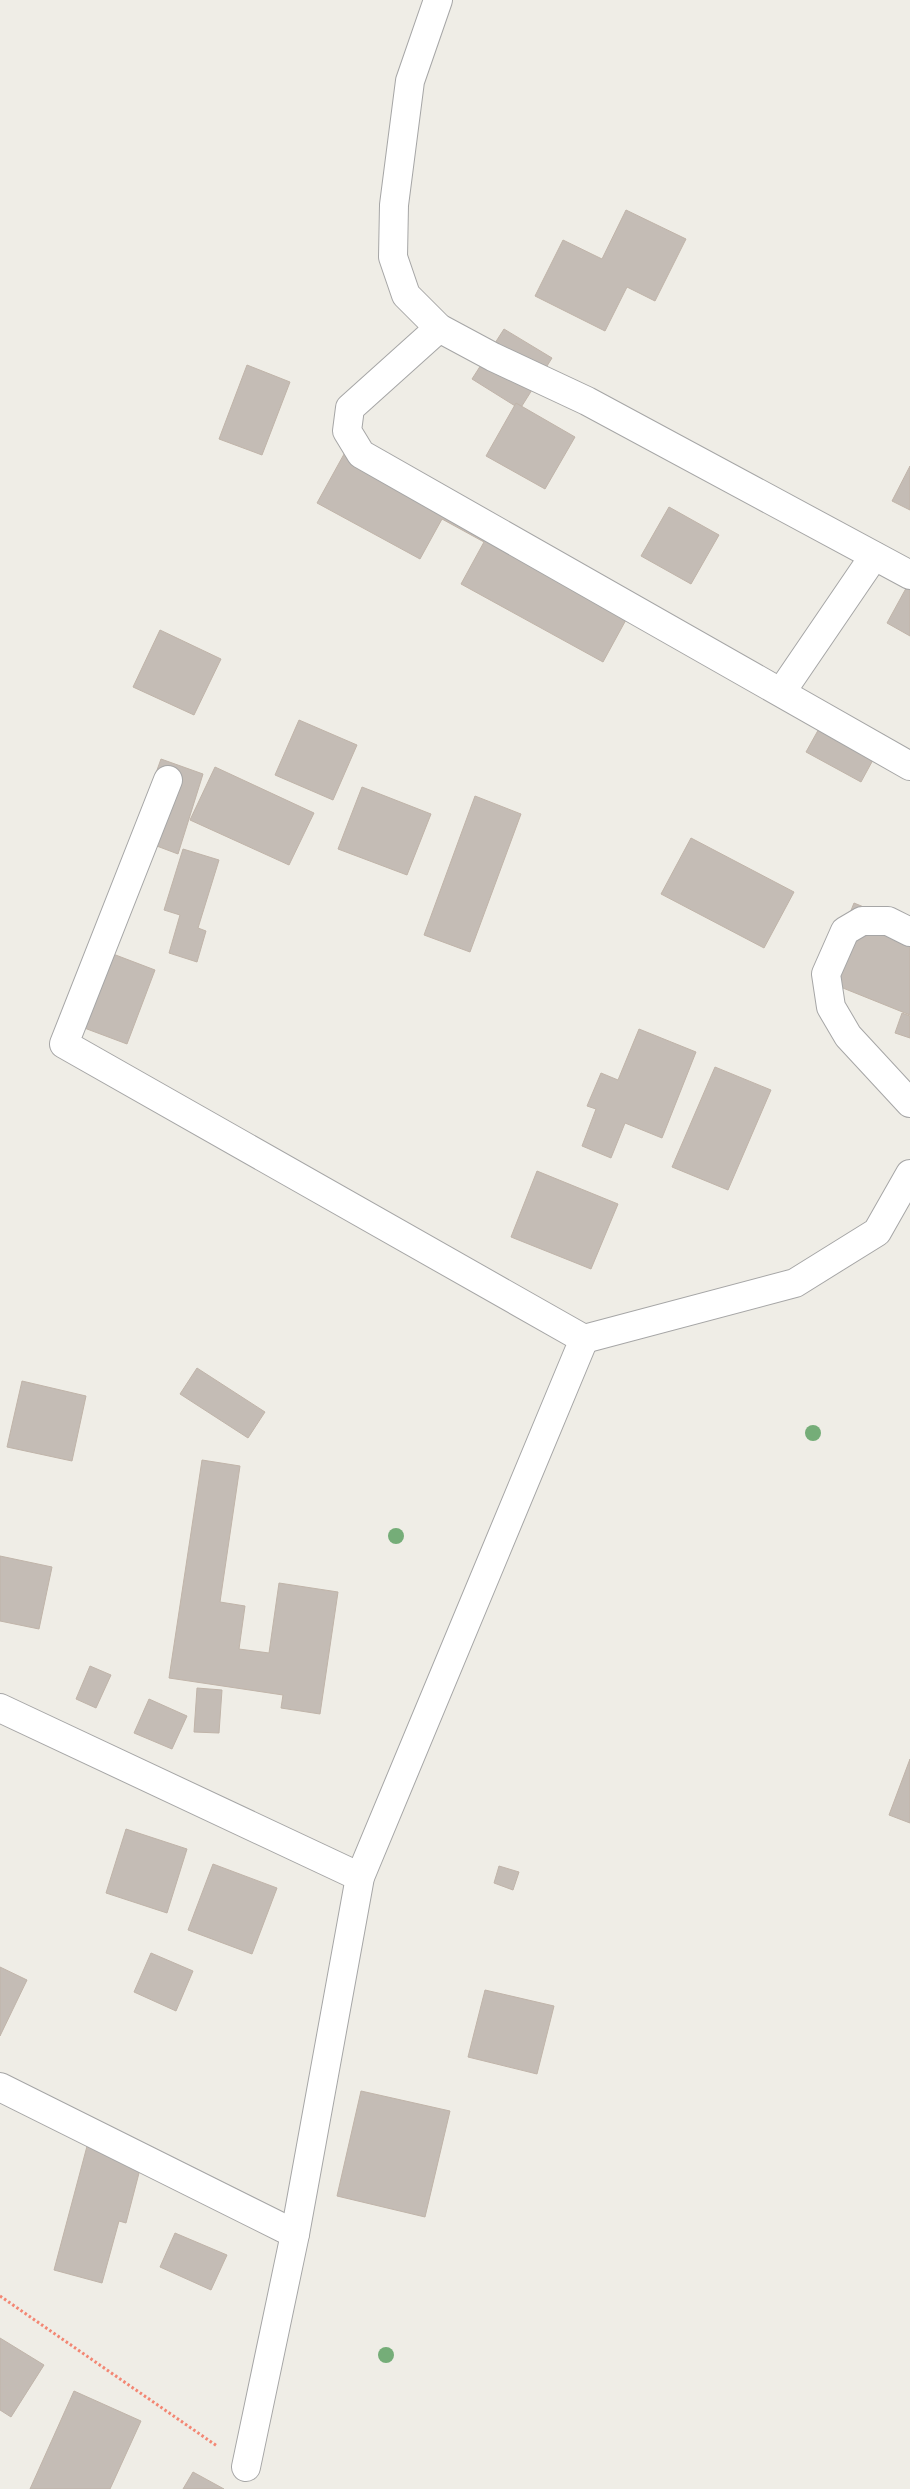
<svg xmlns="http://www.w3.org/2000/svg" width="910" height="2489" viewBox="0 0 910 2489" font-family="Mulish,sans-serif">
	<rect width="100%" height="100%" fill="#efede6"/>
	<g fill="#c4bcb5" stroke="#c0b4a9">
		<path d="M626,210L686,239L655,301L627,287L605,331L535,296L563,240L602,259Z"/>
		<path d="M504,329L552,358L520,409L472,379Z"/>
		<path d="M247,365L290,382L262,455L219,439Z"/>
		<path d="M516,403L575,437L545,489L486,456Z"/>
		<path d="M354,436L639,596L603,662L461,584L484,542L442,519L420,559L317,503Z"/>
		<path d="M910,466V510L892,501Z"/>
		<path d="M669,507L719,535L691,584L641,556Z"/>
		<path d="M910,581V636L887,623Z"/>
		<path d="M160,630L221,659L194,715L133,687Z"/>
		<path d="M831,707L886,736L861,782L806,752Z"/>
		<path d="M299,720L357,745L333,800L275,775Z"/>
		<path d="M161,759L203,774L178,854L133,837Z"/>
		<path d="M215,767L314,813L289,865L190,820Z"/>
		<path d="M362,787L431,814L407,875L338,849Z"/>
		<path d="M475,796L521,814L470,952L424,935Z"/>
		<path d="M691,838L794,892L764,948L661,894Z"/>
		<path d="M183,849L219,860L198,928L206,931L197,962L169,953L180,915L164,910Z"/>
		<path d="M854,903L910,926V1015L823,980Z"/>
		<path d="M92,946L155,970L127,1044L63,1020Z"/>
		<path d="M902,1013L910,1016V1038L895,1033Z"/>
		<path d="M639,1029L696,1052L662,1138L625,1123L611,1158L582,1146L596,1109L587,1106L601,1073L618,1080Z"/>
		<path d="M715,1067L771,1090L728,1190L672,1167Z"/>
		<path d="M537,1171L618,1204L591,1269L511,1237Z"/>
		<path d="M197,1368L265,1412L248,1438L180,1394Z"/>
		<path d="M22,1381L86,1396L72,1461L7,1447Z"/>
		<path d="M202,1460L240,1466L220,1602L245,1606L239,1649L269,1653L279,1583L338,1592L320,1714L281,1708L283,1695L169,1678Z"/>
		<path d="M0,1556L52,1567L39,1629L0,1621Z"/>
		<path d="M90,1666L111,1675L96,1708L76,1699Z"/>
		<path d="M197,1688L222,1690L219,1733L194,1732Z"/>
		<path d="M149,1699L187,1716L172,1749L134,1733Z"/>
		<path d="M910,1759V1823L889,1815Z"/>
		<path d="M126,1829L187,1849L167,1913L106,1893Z"/>
		<path d="M213,1864L277,1888L252,1954L188,1930Z"/>
		<path d="M499,1866L519,1872L513,1890L494,1883Z"/>
		<path d="M151,1953L193,1971L176,2011L134,1992Z"/>
		<path d="M0,1967L27,1980L0,2036Z"/>
		<path d="M485,1990L554,2006L537,2074L468,2057Z"/>
		<path d="M361,2091L450,2111L425,2217L337,2196Z"/>
		<path d="M90,2135L145,2150L126,2223L119,2221L102,2283L54,2270Z"/>
		<path d="M175,2233L227,2255L211,2290L160,2267Z"/>
		<path d="M0,2338L44,2365L11,2417L0,2410Z"/>
		<path d="M74,2391L141,2421L110,2489H30Z"/>
		<path d="M193,2472L224,2489H183Z"/>
	</g>
	<g fill="none" stroke-linecap="round" stroke-linejoin="round">
		<defs>
			<g id="minor">
				<path d="M438,0L410,81L394,205L393,257L406,295L439,328L493,357L587,401L910,575"/>
				<path d="M439,328L350,408L347,431L361,454L910,766"/>
				<path d="M782,691L874,556"/>
				<path d="M168,780L64,1044L584,1339L360,1877L295,2234L246,2467"/>
				<path d="M910,932L888,921H862L845,931L826,974L831,1007L848,1036L910,1103"/>
				<path d="M584,1339L795,1283L877,1232L910,1174"/>
				<path d="M0,1708L360,1877"/>
				<path d="M0,2087L295,2234"/>
			</g>
		</defs>
		<use href="#minor" stroke="#a6a6a6" stroke-width="30"/>
		<path stroke="#f38673" stroke-width="3" stroke-dasharray="2.5 2.5" stroke-linecap="butt" d="M0,2296L217,2446"/>
		<use href="#minor" stroke="#fff" stroke-width="28"/>
	</g>
	<g fill="#75ad78">
		<circle cx="813" cy="1433" r="8"/>
		<circle cx="396" cy="1536" r="8"/>
		<circle cx="386" cy="2355" r="8"/>
	</g>
</svg>
